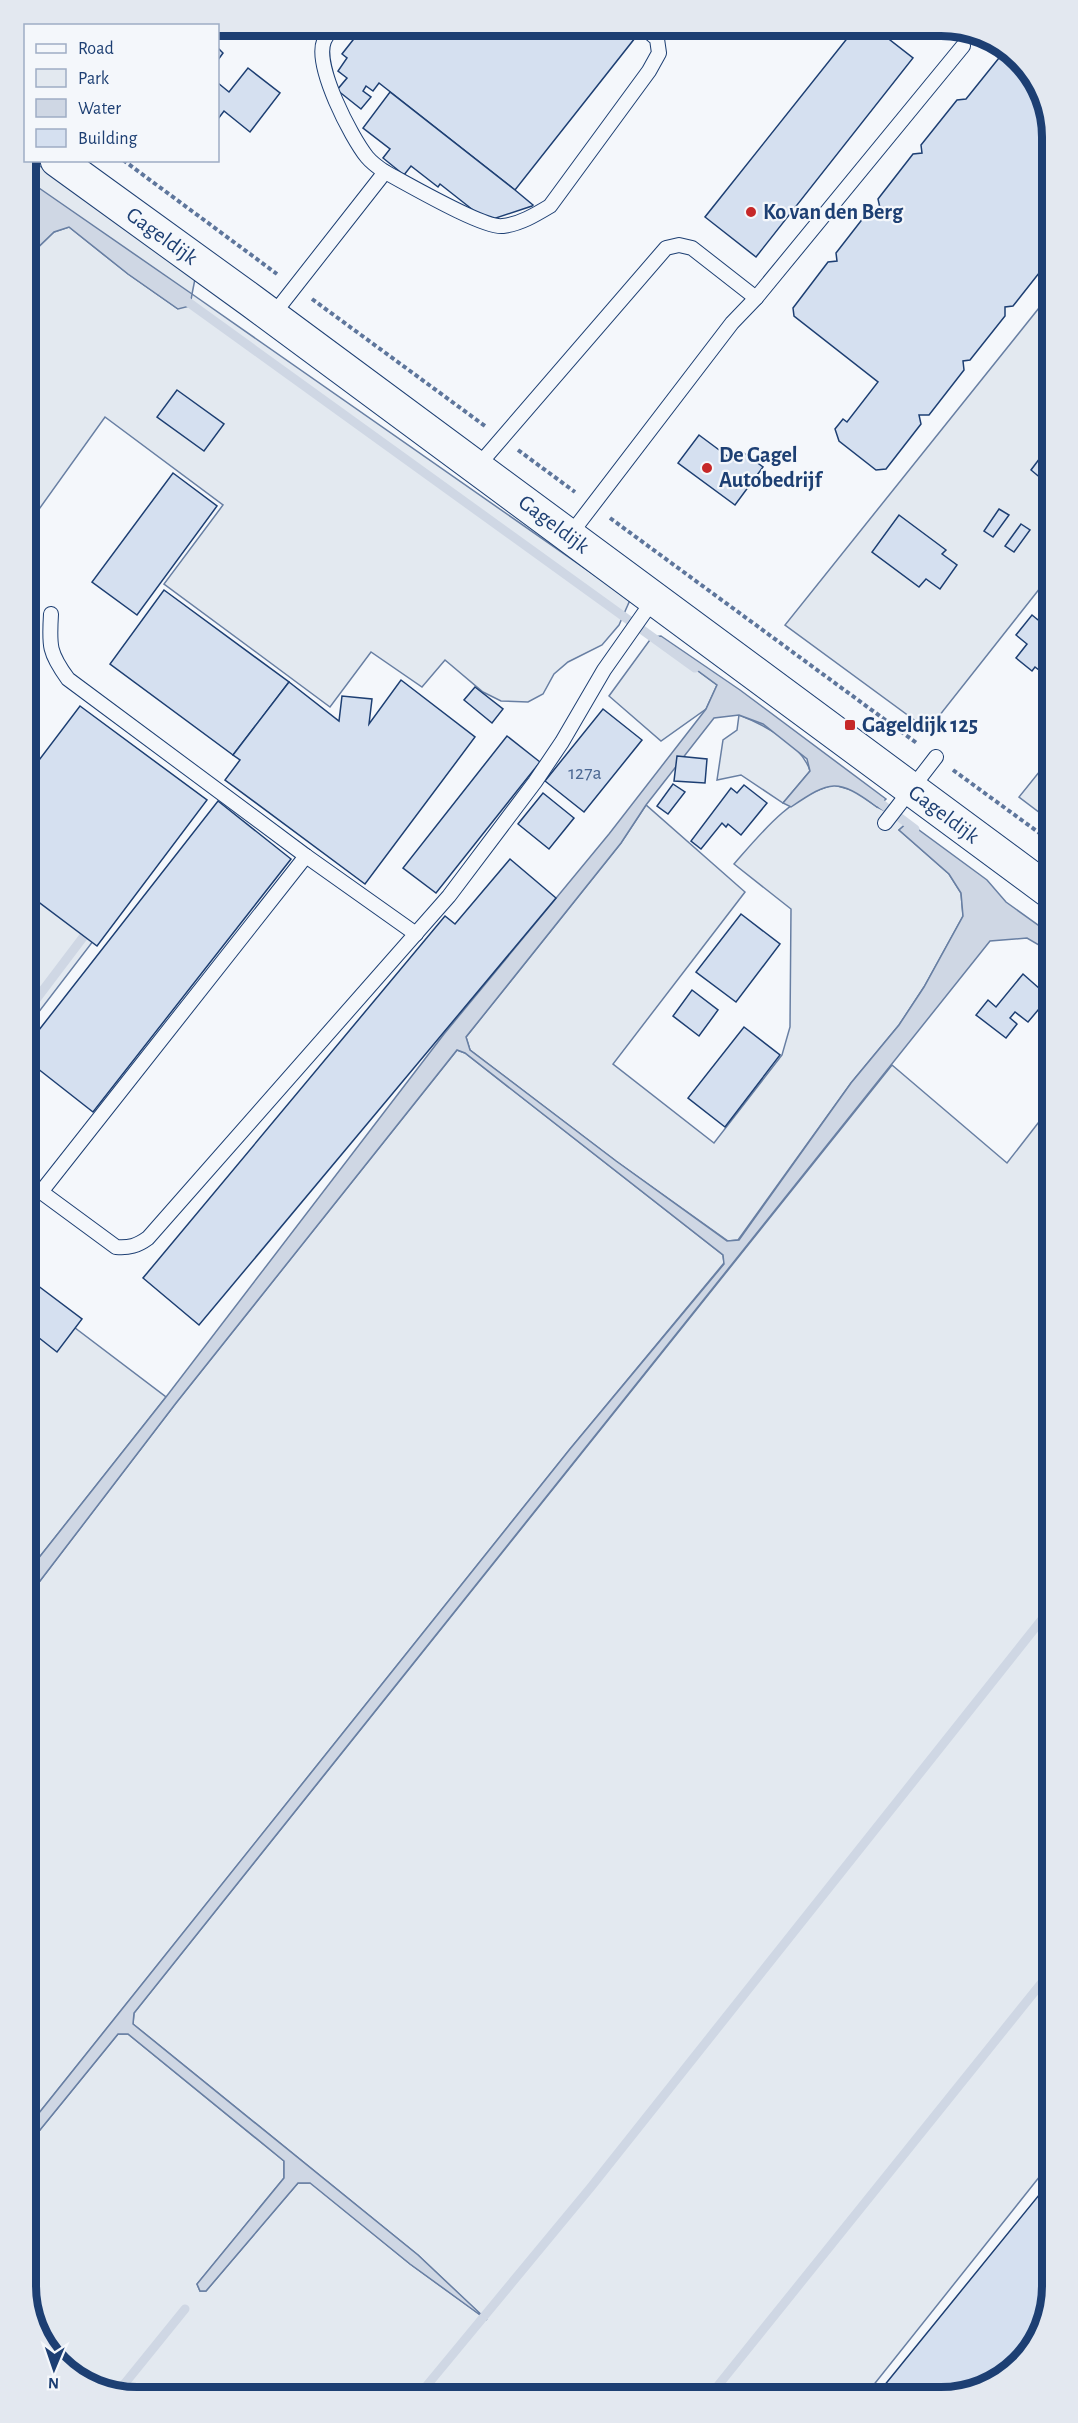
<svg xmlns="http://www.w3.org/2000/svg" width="1078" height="2423" viewBox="0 0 1078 2423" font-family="'Alegreya Sans',sans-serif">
	<rect width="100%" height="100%" fill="#f4f7fb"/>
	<g fill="#e3e9f0" stroke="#687fa3" stroke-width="1.5">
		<path d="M26,161H33L195,279L192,294L630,600L619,625L602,645L568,662L554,674L543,694L528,702L501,701L483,692L445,660L422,687L371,652L330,707L164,584L223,505L105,417L27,526L26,259L54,232L69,227L128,274L178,309L53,200L26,179Z"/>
		<path d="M1047,298L1048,578L928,730L785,625Z"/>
		<path d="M652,637L717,685L706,709L661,741L609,696Z"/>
		<path d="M739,715C763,724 803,746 810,771L783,803L741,775L717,780L723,740L737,730Z"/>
		<path d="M1048,761V819L1019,797Z"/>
		<path d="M834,785L855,791L877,807L908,822L899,830L949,874L961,893L963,916L924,987L899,1025L851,1083L738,1240L728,1241L616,1161L470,1050L466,1037L621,843L646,805L745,892L613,1064L714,1143L782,1055L790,1027L791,909L734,864C762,832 791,795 834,785Z"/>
		<path d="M28,837L120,906L28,1026Z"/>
		<path d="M457,1050L465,1053L723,1255L724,1263L570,1449L31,2123L30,1594L176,1403Z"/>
		<path d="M892,1065L1007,1163L1049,1109L1052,2161L868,2392L129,2397L69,2374L32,2322L31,2141L118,2034H128L284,2161V2178L197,2284L200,2291H206L298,2183H311L410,2264L482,2316L418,2255L133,2024L134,2013Z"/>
		<path d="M29,1293L166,1397L30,1569Z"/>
	</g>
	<g fill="#cfd7e4" stroke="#687fa3" stroke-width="1.5">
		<path d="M26,179L192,294L190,306L178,309L128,274L69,227L54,232L26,259Z"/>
		<path d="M661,636L740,690L886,799L877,807C837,778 831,780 791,807L783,803L810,771L807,759L763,724L739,715L714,718L646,805L621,843L466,1037L470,1050L616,1161L727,1241L739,1240L851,1083L899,1025L924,987L963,916L961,893L949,874L899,830L908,822L987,880L1006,902L1049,933V951L1027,938L990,941L134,2013L133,2024L418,2255L487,2320L410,2264L310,2183H298L206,2291H200L197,2284L284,2178V2161L128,2034H118L31,2141V2123L570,1449L724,1264L723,1255L465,1053L457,1050L176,1403L30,1594V1569L166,1397L444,1034L609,834L706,709L717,685L652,637Z"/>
	</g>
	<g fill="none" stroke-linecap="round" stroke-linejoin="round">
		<g stroke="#cfd7e4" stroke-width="9">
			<path d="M181,297L695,668"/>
			<path d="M871,796L915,829"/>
			<path d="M28,1010L90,928"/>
			<path d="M117,2393L185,2309"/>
			<path d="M712,2393L1052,1970"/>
			<path d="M419,2395L591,2187L1051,1608"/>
		</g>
	</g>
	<g fill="#d5e0f0" stroke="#1d3f73" stroke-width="1.5">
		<path d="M284,26H304L296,35Z"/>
		<path d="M364,26H620L635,38L515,190L379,83L373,91L366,86L363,91L371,97L361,109L337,90L347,78L338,71L347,58L342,54Z"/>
		<path d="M857,26H872L913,58L756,257L705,217Z"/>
		<path d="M218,48L223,53L218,60Z"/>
		<path d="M1007,48L1046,101L1047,263L1013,306L1005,307V316L970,360L963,361L964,370L929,415H919L921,424L886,469L876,470L839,441L835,429L843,419L847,422L878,382L794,316L793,308L828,262L837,261L836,253L871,208H880L878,199L913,154L922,153L921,145L957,100L966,99Z"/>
		<path d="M248,68L280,93L250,132L224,111L218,119V83L229,92Z"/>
		<path d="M390,92L515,190L533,205L532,206L487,221L440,184L438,187L411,166L404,175L383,158L390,149L363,128Z"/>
		<path d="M177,390L224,424L204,451L157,417Z"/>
		<path d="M699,435L734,461L741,451L763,467L735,505L678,463Z"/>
		<path d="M1046,450L1048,474L1043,480L1031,470Z"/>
		<path d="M173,473L217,506L137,615L92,582Z"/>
		<path d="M999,509L1009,515L993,537L984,531Z"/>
		<path d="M899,515L946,550L942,554L957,565L940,589L926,579L919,587L872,552Z"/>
		<path d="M1021,524L1030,530L1014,552L1005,546Z"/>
		<path d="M164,590L289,682L233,755L110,664Z"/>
		<path d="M1032,615L1043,624L1048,618V677L1035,667L1032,671L1016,658L1027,644L1016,635Z"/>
		<path d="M401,680L475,737L365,884L225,780L240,760L233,755L289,682L339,721L342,696L372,699L369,724Z"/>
		<path d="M475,687L503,709L492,723L464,700Z"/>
		<path d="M80,706L207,800L97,946L28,894L27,776Z"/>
		<path d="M603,709L642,740L584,812L545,781Z"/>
		<path d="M507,736L540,762L436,893L403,868Z"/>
		<path d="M677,756L707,759L705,783L674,781Z"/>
		<path d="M673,784L685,792L668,814L657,806Z"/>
		<path d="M744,785L767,803L741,835L728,824L726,827L722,823L701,849L691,841L731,788L737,793Z"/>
		<path d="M543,793L574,818L549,849L518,824Z"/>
		<path d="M218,801L291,859L93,1112L28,1061V1044Z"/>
		<path d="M510,859L556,898L199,1325L143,1278L445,916L455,924Z"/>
		<path d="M741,914L780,944L736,1002L696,972Z"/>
		<path d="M1023,974L1049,997L1028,1022L1015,1012L1010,1018L1017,1024L1006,1038L976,1015L988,1000L996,1007Z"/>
		<path d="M692,990L718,1010L699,1036L673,1016Z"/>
		<path d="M744,1027L780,1055L725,1127L688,1098Z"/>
		<path d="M29,1279L82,1319L57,1352L29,1330Z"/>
		<path d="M1052,2179V2287L1030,2354L977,2391L879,2392Z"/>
	</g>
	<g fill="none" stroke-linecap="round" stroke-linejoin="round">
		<defs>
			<g id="lane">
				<path d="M385,172C406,183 484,229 503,226C520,224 535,215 550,206L649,71L659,53L657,39L642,26"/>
				<path d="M272,316L385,172C379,168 372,163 367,157C351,137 314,66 324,41C326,36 331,30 334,26"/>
				<path d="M477,467L666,248L679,245L692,248L756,298"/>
				<path d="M569,536L732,323L756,298L963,46"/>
				<path d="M51,614C49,646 49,653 68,679L306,856L416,934"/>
				<path d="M885,823L936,757"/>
				<path d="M29,1183L116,1247C129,1248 137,1246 148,1238L449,896L535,782L562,742L604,670L654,599"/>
				<path d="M41,1192L306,856"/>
			</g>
			<path id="secondary" d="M57,160L253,302L1049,891"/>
		</defs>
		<use href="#lane" stroke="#1d3f73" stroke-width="16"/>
		<use href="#secondary" stroke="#1d3f73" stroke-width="35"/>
		<g stroke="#5e769c" stroke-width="4" stroke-dasharray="4.5 3" stroke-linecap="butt">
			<path d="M123,160L277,274"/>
			<path d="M312,299L485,426"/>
			<path d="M518,450L575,492"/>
			<path d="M610,518L918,744"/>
			<path d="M953,770L1049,840"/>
		</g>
		<use href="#lane" stroke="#f4f7fb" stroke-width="14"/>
		<use href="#secondary" stroke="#f4f7fb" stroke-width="33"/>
	</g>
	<g fill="#c62828" stroke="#f4f7fb" stroke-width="2">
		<circle cx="751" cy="212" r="6"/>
		<circle cx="707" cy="468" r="6"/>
		<rect x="844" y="719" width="12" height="12" rx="3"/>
	</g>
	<g text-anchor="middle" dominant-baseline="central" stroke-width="4.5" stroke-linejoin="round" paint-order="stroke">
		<g font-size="20" fill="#4b6792">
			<text x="585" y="773">127a</text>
		</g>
		<g font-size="22" font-weight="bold" fill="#1d3f73" stroke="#f4f7fb" text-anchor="start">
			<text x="763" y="212">Ko van den Berg</text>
			<text x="719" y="455">De Gagel<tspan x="719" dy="25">Autobedrijf</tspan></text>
			<text x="862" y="725">Gageldijk 125</text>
		</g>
		<g font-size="22" fill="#1d3f73" stroke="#f4f7fb">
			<text transform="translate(162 236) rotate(36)">Gageldijk</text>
			<text transform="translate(554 524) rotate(37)">Gageldijk</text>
			<text transform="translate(944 814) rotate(37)">Gageldijk</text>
		</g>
	</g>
	<path d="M0 0H1078V2423H0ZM137 36H941A101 101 0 0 1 1042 137V2286A101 101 0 0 1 941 2387H137A101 101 0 0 1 36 2286V137A101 101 0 0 1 137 36Z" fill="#e3e8f0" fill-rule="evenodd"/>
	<path fill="none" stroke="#1d3f73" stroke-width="8" d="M137 36H941A101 101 0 0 1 1042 137V2286A101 101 0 0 1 941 2387H137A101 101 0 0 1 36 2286V137A101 101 0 0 1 137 36Z"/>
	<rect x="24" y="24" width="195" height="138" fill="#f4f7fb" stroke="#9eadc5" stroke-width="1.5"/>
	<rect x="36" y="44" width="30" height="9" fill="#f4f7fb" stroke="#9eadc5" stroke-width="1.5"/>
	<text x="78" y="54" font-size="18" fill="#1d3f73">Road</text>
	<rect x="36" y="69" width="30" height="18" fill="#e3e9f0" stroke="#9eadc5" stroke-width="1.5"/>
	<text x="78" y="84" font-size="18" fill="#1d3f73">Park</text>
	<rect x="36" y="99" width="30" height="18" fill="#cfd7e4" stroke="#9eadc5" stroke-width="1.5"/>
	<text x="78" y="114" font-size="18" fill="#1d3f73">Water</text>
	<rect x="36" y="129" width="30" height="18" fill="#d5e0f0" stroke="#9eadc5" stroke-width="1.5"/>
	<text x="78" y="144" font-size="18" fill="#1d3f73">Building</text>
	<g transform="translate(54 2369) rotate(182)" stroke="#f4f7fb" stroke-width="4.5" paint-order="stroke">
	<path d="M0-4.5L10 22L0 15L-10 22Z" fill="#1d3f73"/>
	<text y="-9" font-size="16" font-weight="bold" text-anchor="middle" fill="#1d3f73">N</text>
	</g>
</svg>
